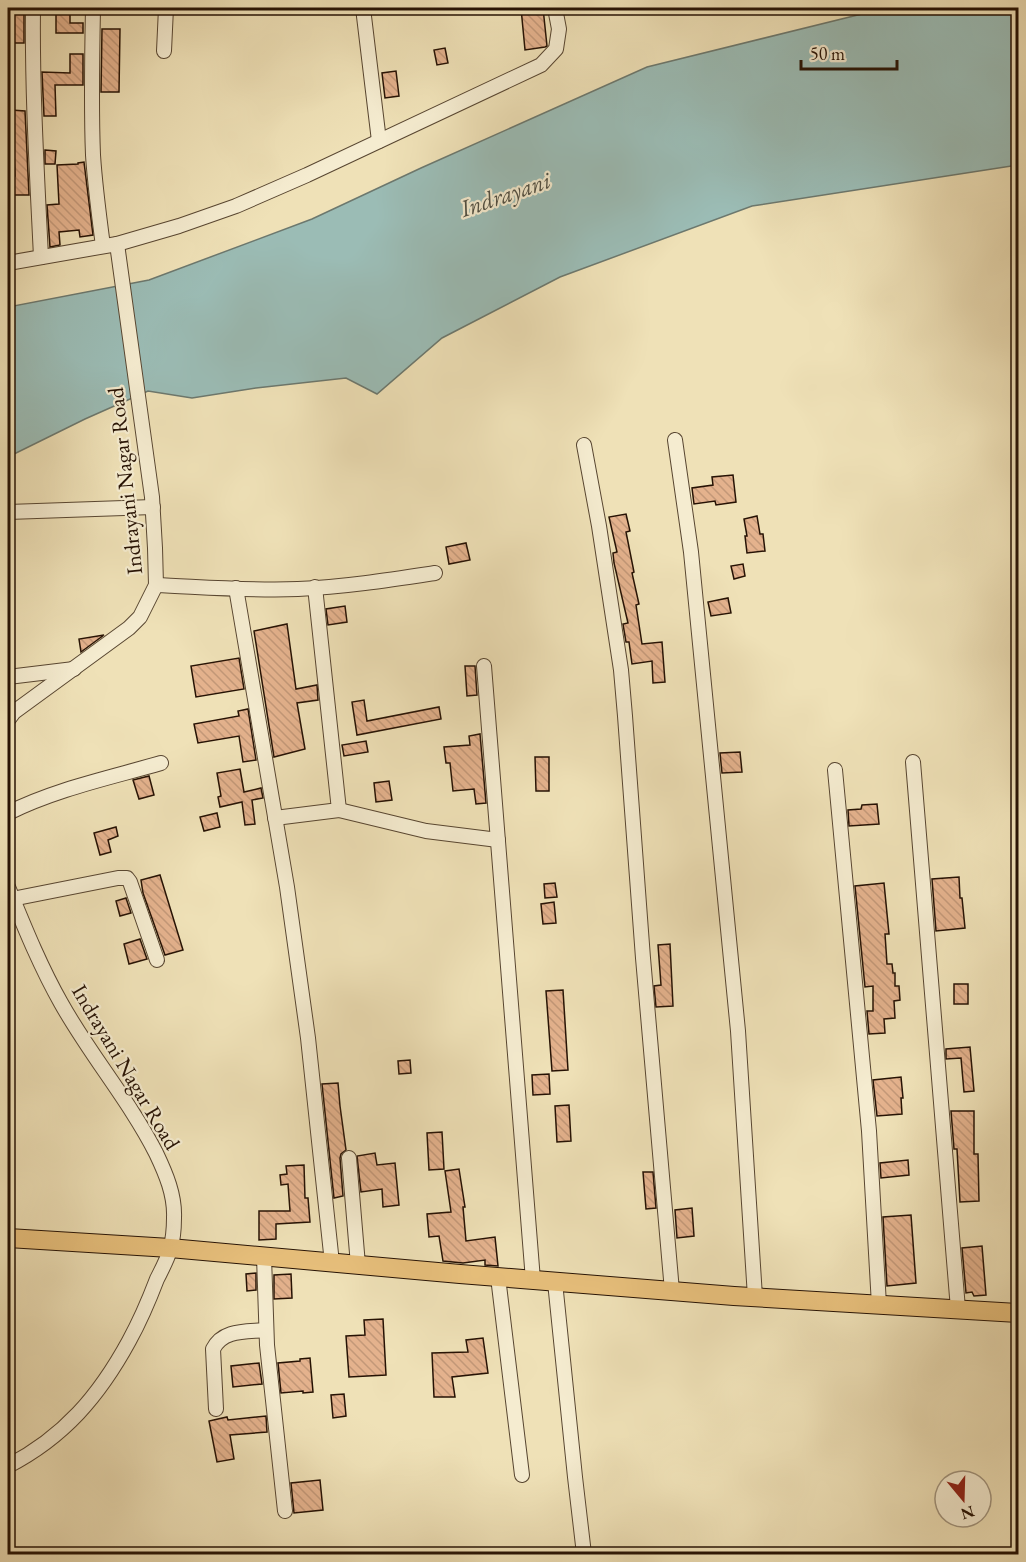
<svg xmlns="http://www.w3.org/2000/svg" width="1026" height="1562" viewBox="0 0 1026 1562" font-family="'EB Garamond',serif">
	<defs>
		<pattern id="building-back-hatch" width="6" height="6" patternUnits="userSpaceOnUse" patternTransform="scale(1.5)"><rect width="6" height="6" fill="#e4b28d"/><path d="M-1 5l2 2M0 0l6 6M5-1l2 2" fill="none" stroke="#c39878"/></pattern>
	</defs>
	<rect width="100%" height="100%" fill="#efe1b7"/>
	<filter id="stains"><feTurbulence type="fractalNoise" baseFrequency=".00333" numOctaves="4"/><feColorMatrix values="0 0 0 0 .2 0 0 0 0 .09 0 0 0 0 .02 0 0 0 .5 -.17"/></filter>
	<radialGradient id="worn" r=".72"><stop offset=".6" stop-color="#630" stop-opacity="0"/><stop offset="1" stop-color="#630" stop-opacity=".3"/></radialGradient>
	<path fill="#9bbcb5" stroke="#6c786e" stroke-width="1.5" d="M886,8H1018V165L752,206L560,277L442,338L377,394L346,378L256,388L192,398L148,391L85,419L8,457V307L149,280L312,219L421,168L647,67Z"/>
	<g fill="url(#building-back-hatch)" stroke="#261204" stroke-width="1.5">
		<path d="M56,8H70V23H83V33H56Z"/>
		<path d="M521,8H543L547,46L545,47L525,50Z"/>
		<path d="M13,14H24V43H12Z"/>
		<path d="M102,29H120L119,92H101Z"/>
		<path d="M445,48L448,63L437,65L434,50Z"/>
		<path d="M70,54H83V85H55L56,116H44L42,72L70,73Z"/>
		<path d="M396,71L399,96L385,98L382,73Z"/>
		<path d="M11,110L25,111L29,195H12L11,176H15L14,153H11L13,121H11Z"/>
		<path d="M45,150L56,151L55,164H45Z"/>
		<path d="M84,162L93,235L80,237L79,230L59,232L60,245L50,247L47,205L59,204L57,165L78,164V163Z"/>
		<path d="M733,475L736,502L716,505L715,501L694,504L692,488L713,485L712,477Z"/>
		<path d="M626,514L630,531L626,532L634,572L632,573L639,604L636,605L642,644L662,642L665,682L653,683L652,661L632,664L629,642H626L623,624L628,623L614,563L613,553L617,552L609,517Z"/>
		<path d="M757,516L760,534H763L765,551L747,553L745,536H747L744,519Z"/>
		<path d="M466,543L470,560L449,564L446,547Z"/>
		<path d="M743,564L745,576L734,579L731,566Z"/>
		<path d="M728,598L731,613L711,616L708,602Z"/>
		<path d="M345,606L347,622L328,625L326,609Z"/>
		<path d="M287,624L296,689L317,685L318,700L297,703L305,749L274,757L254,631Z"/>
		<path d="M104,635L81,652L79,639Z"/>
		<path d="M239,658L244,689L196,697L191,666Z"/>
		<path d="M465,666H475L477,695L467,696Z"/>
		<path d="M364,700L367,721L439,707L441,719L357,735L352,702Z"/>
		<path d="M248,709L256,760L243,762L239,736L198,743L194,724L239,716L238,711Z"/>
		<path d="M480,734L486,803L476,804L474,789L453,791L450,763H446L444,747L470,745L469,736Z"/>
		<path d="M366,741L368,752L344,756L342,745Z"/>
		<path d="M740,752L742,772L722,773L720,753Z"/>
		<path d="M535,757H549V791H536Z"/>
		<path d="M240,769L244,792L261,788L263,798L252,800L255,824L245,825L242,802L220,807L218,797L221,796L217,773Z"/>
		<path d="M149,776L154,795L139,799L133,780Z"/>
		<path d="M389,781L392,800L376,802L374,783Z"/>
		<path d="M877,804L879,824L849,826L848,810L861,809L862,805Z"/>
		<path d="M217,813L220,827L204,831L200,817Z"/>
		<path d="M116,827L118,836L108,840L111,852L100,855L94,833Z"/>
		<path d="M160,875L183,950L165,955L143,893L141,880Z"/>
		<path d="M959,877L960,898H962L965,928L936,931L932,879Z"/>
		<path d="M555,883L557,897L545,898L544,884Z"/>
		<path d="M884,883L889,934H885L887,964H892L893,973H895V986H899L900,1000L894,1001L895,1018L884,1019L885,1033L869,1034L867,1011H873V986L865,987L855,886Z"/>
		<path d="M126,898L131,913L120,916L116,901Z"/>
		<path d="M554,902L556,923L543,924L541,904Z"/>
		<path d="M140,939L147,959L129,964L124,944Z"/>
		<path d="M670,944L673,1006L656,1007L654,986L661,985L658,945Z"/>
		<rect x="954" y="984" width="14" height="20"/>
		<path d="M563,990L568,1070L552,1071L546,991Z"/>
		<path d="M970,1047L974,1091L964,1092L961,1058L946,1059V1049Z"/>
		<path d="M410,1060L411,1073L399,1074L398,1061Z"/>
		<path d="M549,1074L550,1094L533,1095L532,1075Z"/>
		<path d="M901,1077L903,1098H901L902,1114L877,1116L873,1080Z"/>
		<path d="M338,1083L340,1106L346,1150L341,1154L340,1158L343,1196L334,1198L322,1084Z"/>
		<path d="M569,1105L571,1141L557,1142L555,1106Z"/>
		<path d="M951,1111H974V1154H978L979,1201L960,1202L957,1149H954Z"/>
		<path d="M442,1132L444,1169L429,1170L427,1133Z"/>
		<path d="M375,1153L377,1165L395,1163L399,1205L383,1207L382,1189L361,1192L357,1156Z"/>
		<path d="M908,1160L909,1175L881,1178L880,1163Z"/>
		<path d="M304,1165L305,1198H308L310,1222L276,1224V1239L259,1240V1211H290L288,1184L281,1185L280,1175L287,1174L286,1166Z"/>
		<path d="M459,1169L465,1207H463L466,1241L495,1237L498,1266L485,1265V1260L463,1263L443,1261L439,1236L429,1237L427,1214L451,1212L445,1171Z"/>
		<path d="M643,1172H653L656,1208L646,1209Z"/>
		<path d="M692,1208L694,1236L677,1238L675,1210Z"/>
		<path d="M911,1215L916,1283L887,1286L883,1217Z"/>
		<path d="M982,1246L986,1295L974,1296L972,1292L966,1293L962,1248Z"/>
		<path d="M256,1273V1290L247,1291L246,1274Z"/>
		<path d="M291,1274L292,1298L274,1299V1275Z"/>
		<path d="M383,1319L386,1375L349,1377L346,1336L365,1335L364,1320Z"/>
		<path d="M483,1338L488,1373L452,1377L455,1397H434L432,1353L468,1352L466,1340Z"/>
		<path d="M310,1358L313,1392L303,1393V1391L281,1393L278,1363L300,1361V1359Z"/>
		<path d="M259,1363L262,1384L233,1387L231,1366Z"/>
		<path d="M344,1394L346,1416L333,1418L331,1395Z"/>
		<path d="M266,1416L267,1432L230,1435L234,1459L217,1462L209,1421L227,1417L228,1420Z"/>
		<path d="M320,1480L323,1510L294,1513L291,1483Z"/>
	</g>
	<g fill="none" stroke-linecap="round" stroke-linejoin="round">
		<defs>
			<g id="minor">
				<path d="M33,8C32,91 37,174 41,257"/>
				<path d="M93,8C92,57 91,106 93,155C95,186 99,216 103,246"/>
				<path d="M363,8L379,141"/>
				<path d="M164,51L166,8"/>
				<path d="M8,263L117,244L179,226L236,206L307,175L541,65L556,49L559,29L555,8"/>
				<path d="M675,440L691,552L738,1031L755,1297"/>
				<path d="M584,445L599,526L621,670L625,716L643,958L672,1291"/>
				<path d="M8,512L153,507"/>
				<path d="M156,585C203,587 251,591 298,589C344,587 389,580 435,573"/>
				<path d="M236,588L287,887L308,1038L332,1263"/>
				<path d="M484,666L533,1280"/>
				<path d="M8,677L74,669"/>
				<path d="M8,720L14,712L129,628L140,617L156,585L155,548L152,497L117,244"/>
				<path d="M913,762L958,1309"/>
				<path d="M835,770L869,1131L879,1305"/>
				<path d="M339,810L426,831L498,840"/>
				<path d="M8,813C56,789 109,778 161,763"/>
				<path d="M275,818L339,810L315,587"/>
				<path d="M8,887C24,926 40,966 61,1003C90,1055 129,1100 156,1153C166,1174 175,1195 174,1218C174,1228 173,1240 170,1250C167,1260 162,1269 157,1279C149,1300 140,1321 129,1341C99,1396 64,1437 8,1466"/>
				<path d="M12,899L118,878H127L130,882L157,960"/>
				<path d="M349,1158L358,1265"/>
				<path d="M264,1257L267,1345L285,1511"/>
				<path d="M498,1277L522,1475"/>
				<path d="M555,1282L575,1477L584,1554"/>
				<path d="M216,1409L213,1349C223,1329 246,1332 266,1330"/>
			</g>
			<path id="major" d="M8,1238L170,1248L460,1274L734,1296L1018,1313"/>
		</defs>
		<use href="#minor" stroke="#584631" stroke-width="16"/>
		<use href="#major" stroke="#261204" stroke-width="20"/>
		<use href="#minor" stroke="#f5ecd0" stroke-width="14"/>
		<use href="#major" stroke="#e8c07c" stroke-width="18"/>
	</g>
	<g text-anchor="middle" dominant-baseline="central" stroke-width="4.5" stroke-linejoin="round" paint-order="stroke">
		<g font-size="22" fill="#261204" stroke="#f5ecd0">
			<text transform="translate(125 481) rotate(-96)">Indrayani Nagar Road</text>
			<text transform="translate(126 1067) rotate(59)">Indrayani Nagar Road</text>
		</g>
		<g font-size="24" font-style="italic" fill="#4f4e42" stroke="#f5ecd0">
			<text transform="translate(505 194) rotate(-19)">Indrayani</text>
		</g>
	</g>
	<rect width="1026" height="1562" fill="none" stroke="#efe1b7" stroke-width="30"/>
	<rect x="9" y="9" width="1008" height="1544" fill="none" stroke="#261204" stroke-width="3"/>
	<rect x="15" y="15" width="996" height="1532" fill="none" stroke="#261204" stroke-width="1.5"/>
	<g transform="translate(963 1499) rotate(161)"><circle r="28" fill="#f5ecd0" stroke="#a2957e" stroke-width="1.5"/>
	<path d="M0-4.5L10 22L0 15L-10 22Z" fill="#8f2418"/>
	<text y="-9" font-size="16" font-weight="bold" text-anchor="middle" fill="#261204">N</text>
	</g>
	<path d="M801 60v9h96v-9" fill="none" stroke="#261204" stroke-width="3"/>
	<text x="810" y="60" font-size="18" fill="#261204" stroke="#f5ecd0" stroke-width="4.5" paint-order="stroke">50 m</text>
	<rect width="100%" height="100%" filter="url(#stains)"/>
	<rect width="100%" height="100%" fill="url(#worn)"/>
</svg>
